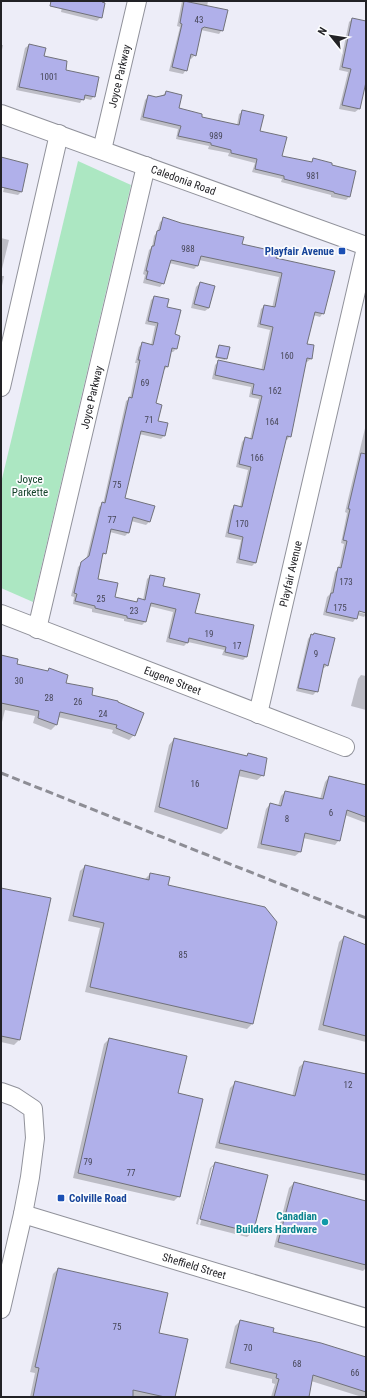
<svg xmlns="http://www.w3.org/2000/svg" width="367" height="1398" viewBox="0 0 367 1398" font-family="'Roboto Condensed',sans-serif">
	<rect width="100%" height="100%" fill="#ededf8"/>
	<path fill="#ace7c2" d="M78,161L131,185L33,602L1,588V483Z"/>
	<g fill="#0003" fill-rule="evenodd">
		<path d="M63,1H105L101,17L97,21L61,12Z"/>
		<path d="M182,1H208L207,7L222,30L219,34L201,30L195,55L191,59L189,58L186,70L183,74L169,71L180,27L177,26Z"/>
		<path d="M366,18V78L359,109L355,112L339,109L348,72L339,70L349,22L352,19L365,22Z"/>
		<path d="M1,45H3L1,55Z"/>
		<path d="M29,45L43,57L64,71L94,96L91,100L83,98L80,103L16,90L25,48Z"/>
		<path d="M166,92L177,109L201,117L237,125L239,114L243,111L281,156L310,163L314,160L349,197L346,200L331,197V195L281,182L282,179L252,172L255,163L228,156L229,153L208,149L209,146L176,139L178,129L140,120L145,100L149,96L156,98L163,95Z"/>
		<path d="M1,158L21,192L18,195L3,192L5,184L1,183Z"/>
		<path d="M164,219L241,245L275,259L323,313L320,317L313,315L306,344L311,359L307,362H306L290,436L287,440H285L255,563L252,566L236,563L241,540L225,537L231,510L235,506L240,507L248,470L236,467L242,442L245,438L250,439L259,399L249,397L251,387L212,379L215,365L219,361L261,371L270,330L257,327L261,309L264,306L272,308L279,277L199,260L197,266L194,269L169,263L163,283L160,287L143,283L145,275L143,274L149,250L152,247L154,236L157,232L160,222Z"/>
		<path d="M1,238L9,240L1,273Z"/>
		<path d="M1,276H4L1,291Z"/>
		<path d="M200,283L214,287L209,308L205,311L191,308L196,287Z"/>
		<path d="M154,297L166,307L174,335L176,349L173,352H171L168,366L164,370L155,404L157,422L164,436L161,439L139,434L124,499L150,521L146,525L131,521L129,532L125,536L110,532L105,553L102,556L96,579L113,597L135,603L138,599L143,600L147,579L150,576L194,614L246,657L243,660L222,655L224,650L188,642L184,646L166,642L173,612L149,606L145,622L142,625L124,621V619L92,612V609L73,604L74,597L71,596L78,567L86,560L99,507L103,504L126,401L130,398L137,363H135L139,347L142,344L151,345L155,326L145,324L151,300Z"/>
		<path d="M219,346L229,348L225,360L215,358Z"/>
		<path d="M366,424V612L354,609V611L366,614L364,617L357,615L356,618L353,622L323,615L327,597L330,594L335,572L339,568L344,544L341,543L347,513L345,512Z"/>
		<path d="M311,635L328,665L324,668H322L317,691L313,695L296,691L308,639Z"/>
		<path d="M1,656L16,664L47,672L49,669L65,684L91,696L134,735L129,740L112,733L113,730L58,717L56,725L51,730L33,723L35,716L5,710L1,726Z"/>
		<path d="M361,675L366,676V710L351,706L358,679Z"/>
		<path d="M174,739L246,757L248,754L263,775L257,780L238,776L226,829L221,834L154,812L169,745Z"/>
		<path d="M329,777L366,796V823L345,815L339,840L335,845L303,838L300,852L295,856L257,848L266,809L270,804L278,806L281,796L285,792L320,799L325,782Z"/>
		<path d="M85,866L144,880L150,874L167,885L276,922L252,1024L247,1029L85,992L100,928L68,921L80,871Z"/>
		<path d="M1,889L19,1040L14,1045L1,1042Z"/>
		<path d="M344,937L366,947V1042L318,1030L339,942Z"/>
		<path d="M109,1039L177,1094L179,1196L174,1201L73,1178L104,1044Z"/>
		<path d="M305,1062L366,1075V1181L215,1148L230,1088L235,1083L292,1097L299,1067Z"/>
		<path d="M215,1163L253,1232L247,1237L196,1224L210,1168ZM212,1167H214L200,1225L198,1224Z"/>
		<path d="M294,1183L366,1202V1268L363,1271L274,1247L289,1188Z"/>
		<path d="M58,1269L158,1334L174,1397H30L35,1373L30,1372L53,1274Z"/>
		<path d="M240,1321L272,1333L366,1358V1397H362L311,1381L308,1397H271L275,1384L272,1383V1379L225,1368L235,1326Z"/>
	</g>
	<g fill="#b0b0ea" stroke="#71727b">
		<path d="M51,1H102V2L105,3L102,18L50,6Z"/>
		<path d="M184,1L228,10L223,31L204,27L203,28H202L196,56L191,54L187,71L172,67L182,24L180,23Z"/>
		<path d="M352,18L366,21V82L360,109L342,105L351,69L342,67Z"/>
		<path d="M29,44L46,48L44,56L67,61L66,70L99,77L95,97L85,95L84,100L19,87Z"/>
		<path d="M166,91L182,95L179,108L202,114V117L239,125L242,110L264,115L260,131L287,137L282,156L312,162L313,158L332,163V165L356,171L350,197L334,193V192L284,179V176L255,169L257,159L231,153V150L211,145V143L178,136L181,126L143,117L148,95L156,97L165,95Z"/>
		<path d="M1,157L28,164L22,192L1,187Z"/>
		<path d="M163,217L181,223L244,237L242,244L278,252L276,258L335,271L324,314L315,312L307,344L314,345L312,359L307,358L291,437L287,436L256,563L239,559L243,537L228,533L234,505L242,507L251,467L239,464L245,437L252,439L262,396L252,394L254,384L215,375L218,360L264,370L273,327L260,324L264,305L275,307L282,273L201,256L198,266L171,260L164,284L146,279L148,271H146L152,246H154L157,231L160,230Z"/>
		<path d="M200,282L215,286L209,308L194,304Z"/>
		<path d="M154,296L169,299L167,307L181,310L175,334L180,336L177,349L172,348L168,367L165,366L156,403L162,405L158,421L168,423L165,436L141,431L125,498L155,506L150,522L133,517L129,533L111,529L106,554L103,553L98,579L118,583L115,597L137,602L138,598L145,600L150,575L165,578L163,586L200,594L195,613L254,625L247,657L225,652L226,647L189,638L188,643L169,638L176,609L151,603L146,622L127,618V616L95,608V606L75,601L77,594L74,593L81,562L89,556L102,502L105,503L129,397L132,398L140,360H138L142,342L153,345L158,323L148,321Z"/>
		<path d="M219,345L230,347L227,359L216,357Z"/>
		<path d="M361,453L366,454V613L359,611L357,619L326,612L331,593H333L338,567L341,568L347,541L343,540L350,509H348Z"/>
		<path d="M314,633L335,638L328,666L324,664L318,692L298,688L311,634L313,635Z"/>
		<path d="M1,655L18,659L17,664L48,671L49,668L68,675L66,683L93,688L92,695L118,701V702L144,713L135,736L116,728L117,725L60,712L57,725L38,718L39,711L1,703Z"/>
		<path d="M174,738L247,756L248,753L267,758L264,776L240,770L227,829L159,807Z"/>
		<path d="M329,776L366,785V817L347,810L340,841L305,833L301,852L261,844L270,803L281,806L285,791L323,799Z"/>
		<path d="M85,865L149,880L150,873L170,877L168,885L265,907L277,922L253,1024L90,987L104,923L73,916Z"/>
		<path d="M1,888L51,898L20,1040L1,1036Z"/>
		<path d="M344,936L366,945V1036L323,1025Z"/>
		<path d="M109,1038L187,1056L178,1093L203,1099L180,1197L78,1173Z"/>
		<path d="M304,1061L366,1074V1175L219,1143L235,1081L295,1096Z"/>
		<path d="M215,1162L268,1175L253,1233L200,1219Z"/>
		<path d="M294,1182L366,1201V1265L278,1242Z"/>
		<path d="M58,1268L168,1293L159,1333L188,1339L175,1397H165L133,1390V1397H33L39,1368L35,1367Z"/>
		<path d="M240,1320L274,1328L273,1332L321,1343L366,1357V1392L313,1375L309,1397H274L279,1379L276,1378L277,1374L230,1363Z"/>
	</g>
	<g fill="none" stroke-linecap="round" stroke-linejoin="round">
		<defs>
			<g id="minor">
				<path id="s1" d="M1,114L366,246"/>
				<path id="s2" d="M102,150L137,1"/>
				<path d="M1,387L59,134"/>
				<path id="s3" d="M1,614L345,747"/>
				<path id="s4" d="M37,629L146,166"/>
				<path id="s5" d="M258,714L366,248"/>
				<path d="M1,1092L15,1097L33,1109L35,1138L30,1177L23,1214L1,1309"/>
				<path id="s6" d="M23,1214L366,1318"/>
			</g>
		</defs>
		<use href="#minor" stroke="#91929b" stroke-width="20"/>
		<use href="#minor" stroke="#fff" stroke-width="18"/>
		<path stroke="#8d8d95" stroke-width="3" stroke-dasharray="8 4" stroke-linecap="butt" d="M1,773L366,918"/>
	</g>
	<g fill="#1a4fb4" stroke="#fbfcfe" stroke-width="1.5">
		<rect x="338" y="247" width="8" height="8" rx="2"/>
		<rect x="57" y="1194" width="8" height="8" rx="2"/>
	</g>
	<circle fill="#0f9aa8" stroke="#fbfcfe" stroke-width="1.5" cx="325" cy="1222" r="4"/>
	<g text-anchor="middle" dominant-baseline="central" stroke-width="3.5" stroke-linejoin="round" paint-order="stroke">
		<g font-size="9" fill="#464657">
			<text x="199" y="20">43</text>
			<text x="49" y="77">1001</text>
			<text x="216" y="136">989</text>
			<text x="313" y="176">981</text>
			<text x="188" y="249">988</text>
			<text x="287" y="356">160</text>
			<text x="145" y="383">69</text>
			<text x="275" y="391">162</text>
			<text x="149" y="420">71</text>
			<text x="272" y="422">164</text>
			<text x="257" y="458">166</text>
			<text x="117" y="485">75</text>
			<text x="112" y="520">77</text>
			<text x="242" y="524">170</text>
			<text x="346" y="582">173</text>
			<text x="101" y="599">25</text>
			<text x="340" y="608">175</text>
			<text x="134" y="611">23</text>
			<text x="209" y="634">19</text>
			<text x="237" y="646">17</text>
			<text x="316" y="654">9</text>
			<text x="19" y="681">30</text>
			<text x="49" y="698">28</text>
			<text x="78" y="702">26</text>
			<text x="103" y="714">24</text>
			<text x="195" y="784">16</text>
			<text x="331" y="813">6</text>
			<text x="287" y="819">8</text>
			<text x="183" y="955">85</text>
			<text x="348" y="1085">12</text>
			<text x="88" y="1162">79</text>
			<text x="131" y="1173">77</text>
			<text x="117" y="1327">75</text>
			<text x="248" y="1348">70</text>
			<text x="297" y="1364">68</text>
			<text x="355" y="1373">66</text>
		</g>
		<g font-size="11" fill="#222226" stroke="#fbfcfe">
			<text stroke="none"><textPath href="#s2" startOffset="76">Joyce Parkway</textPath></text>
			<text stroke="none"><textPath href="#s1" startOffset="194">Caledonia Road</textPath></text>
			<text stroke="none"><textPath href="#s4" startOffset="238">Joyce Parkway</textPath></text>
			<text stroke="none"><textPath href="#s5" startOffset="144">Playfair Avenue</textPath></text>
			<text stroke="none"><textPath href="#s3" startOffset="184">Eugene Street</textPath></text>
			<text stroke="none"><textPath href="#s6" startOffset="179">Sheffield Street</textPath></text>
		</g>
		<g font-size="11" font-weight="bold" fill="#164399" stroke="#fbfcfe" text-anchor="end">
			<text x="334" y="251">Playfair Avenue</text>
			<text x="69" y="1198" text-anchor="start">Colville Road</text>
		</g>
		<g font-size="11" fill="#134229" stroke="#fbfcfe">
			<text x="30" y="479">Joyce<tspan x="30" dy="13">Parkette</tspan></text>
		</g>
		<g font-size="11" font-weight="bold" fill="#0d838f" stroke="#fbfcfe" text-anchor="end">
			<text x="317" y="1216">Canadian<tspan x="317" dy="13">Builders Hardware</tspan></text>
		</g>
	</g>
	<rect width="367" height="1398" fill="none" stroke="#222226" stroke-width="4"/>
	<g transform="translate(331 36) rotate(300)" stroke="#fbfcfe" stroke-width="3" paint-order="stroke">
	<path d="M0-3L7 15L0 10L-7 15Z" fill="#222226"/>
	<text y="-6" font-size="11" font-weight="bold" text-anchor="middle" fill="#222226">N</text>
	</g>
</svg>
